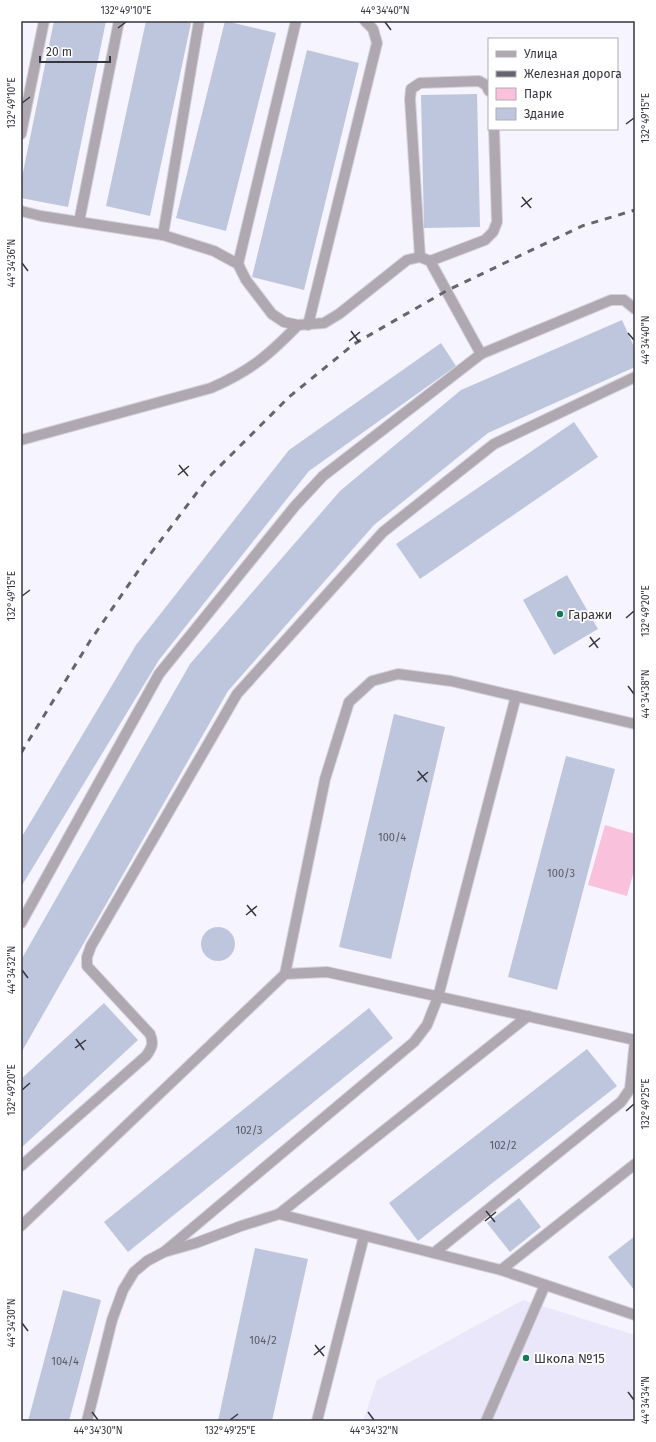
<svg xmlns="http://www.w3.org/2000/svg" width="656" height="1442" viewBox="0 0 656 1442" font-family="'Fira Sans',sans-serif">
	<rect width="100%" height="100%" fill="#f6f4fe"/>
	<path fill="#ebe7fa" d="M523,1300L635,1335V1421H363L377,1380Z"/>
	<path fill="#f9c1db" d="M605,825L635,834V867L627,896L588,885Z"/>
	<g fill="#bec6dd">
		<path d="M54,21H106L68,207L21,198V182Z"/>
		<path d="M146,21H181L191,23L150,216L106,206Z"/>
		<path d="M225,21L276,33L226,231L176,218Z"/>
		<path d="M307,50L359,63L304,290L252,277Z"/>
		<path d="M477,94L480,227L424,228L421,95Z"/>
		<path d="M622,320L635,349V367L488,433L374,525L228,691L21,1053V960L190,664L340,491L461,390Z"/>
		<path d="M441,343L456,366L309,471L159,660L21,887V838L136,645L289,450Z"/>
		<path d="M574,422L598,457L420,579L396,544Z"/>
		<path d="M567,575L598,629L554,655L523,600Z"/>
		<path d="M394,714L445,727L391,959L339,947Z"/>
		<path d="M566,756L615,769L557,990L508,977Z"/>
		<circle cx="218" cy="944" r="17"/>
		<path d="M104,1003L138,1040L21,1148V1079Z"/>
		<path d="M369,1008L393,1038L128,1252L104,1222Z"/>
		<path d="M587,1049L617,1086L418,1241L389,1203Z"/>
		<path d="M519,1198L541,1227L510,1252L487,1223Z"/>
		<path d="M635,1236V1291L608,1257Z"/>
		<path d="M255,1248L308,1259L272,1421H218Z"/>
		<path d="M63,1290L101,1300L69,1421H28Z"/>
	</g>
	<g fill="none" stroke-linecap="round" stroke-linejoin="round">
		<defs>
			<g id="minor">
				<path d="M21,134L44,21"/>
				<path d="M21,211L41,216L163,235L214,251L238,264L246,280L272,314L284,322L298,325L324,323L339,314L407,260L420,257L430,261L481,354"/>
				<path d="M79,222L119,21"/>
				<path d="M163,235L199,21"/>
				<path d="M420,257L410,99L411,89L420,83L479,81L486,85L489,91"/>
				<path d="M430,261L485,240L493,232L497,222L494,129"/>
				<path d="M238,264L296,21"/>
				<path d="M308,325L377,43L373,29L365,21"/>
				<path d="M21,440L211,388C250,371 268,356 298,325"/>
				<path d="M21,923L159,674L295,506L323,476L481,354L611,300H624L635,309"/>
				<path d="M285,974L325,779L349,702L372,681L398,674L451,681L635,724"/>
				<path d="M21,1166L146,1056C152,1048 154,1043 150,1034L87,966V957L91,946L237,694L383,532L494,444L635,377"/>
				<path d="M279,1214L528,1016"/>
				<path d="M21,1226L285,974L327,972L635,1040"/>
				<path d="M164,1252L414,1042L427,1025L438,997L516,696"/>
				<path d="M434,1253L621,1102L630,1089L635,1040"/>
				<path d="M501,1270L635,1164"/>
				<path d="M87,1421L112,1320L123,1290L134,1272L147,1261L164,1252L196,1243L241,1226L279,1214L501,1270L635,1315"/>
				<path d="M317,1421L364,1236"/>
				<path d="M486,1421L545,1285"/>
			</g>
		</defs>
		<use href="#minor" stroke="#d4d2db" stroke-width="12"/>
		<use href="#minor" stroke="#b0a8b1" stroke-width="10"/>
		<path stroke="#66646d" stroke-width="3" stroke-dasharray="7 7" stroke-linecap="butt" d="M21,753L90,641L145,561L208,478L289,397L354,344L446,291L582,226L635,210"/>
	</g>
	<path fill="none" stroke="#37353e" stroke-width="1.5" d="M385,22L391,30M118,28L126,22M22,103L30,97M626,124L634,118M522,197L531,208M521,207L532,198M22,263L28,271M351,331L359,342M628,333L634,340M349,341L360,332M179,465L188,476M178,475L189,466M22,596L30,590M626,618L634,611M590,637L598,648M589,647L600,638M628,686L634,694M418,771L427,782M417,781L428,772M247,905L256,916M246,915L257,906M22,970L28,978M76,1039L84,1050M75,1048L86,1040M22,1090L30,1083M626,1111L634,1104M486,1211L495,1222M485,1221L496,1212M22,1323L28,1331M315,1345L324,1356M314,1355L325,1346M628,1392L634,1400M92,1412L98,1420M368,1412L374,1420M230,1420L238,1414"/>
	<g fill="#0f7c58" stroke="#fff" stroke-width="1.5">
		<circle cx="560" cy="614" r="4"/>
		<circle cx="526" cy="1358" r="4"/>
	</g>
	<g text-anchor="middle" dominant-baseline="central" stroke-width="3.5" stroke-linejoin="round" paint-order="stroke">
		<g font-size="11" fill="#595966">
			<text x="392" y="837">100/4</text>
			<text x="561" y="873">100/3</text>
			<text x="249" y="1130">102/3</text>
			<text x="503" y="1145">102/2</text>
			<text x="263" y="1340">104/2</text>
			<text x="65" y="1361">104/4</text>
		</g>
		<g font-size="13" fill="#37353e" stroke="#fff" text-anchor="start">
			<text x="568" y="614">Гаражи</text>
			<text x="534" y="1358">Школа №15</text>
		</g>
	</g>
	<rect width="656" height="1442" fill="none" stroke="#ffffff" stroke-width="44"/>
	<rect x="488" y="38" width="130" height="92" fill="#ffffff" stroke="#afaeb2"/>
	<rect x="496" y="51" width="20" height="6" fill="#b0a8b1" stroke="#afaeb2"/>
	<text x="524" y="58" font-size="12" fill="#37353e">Улица</text>
	<rect x="496" y="71" width="20" height="6" fill="#66646d" stroke="#afaeb2"/>
	<text x="524" y="78" font-size="12" fill="#37353e">Железная дорога</text>
	<rect x="496" y="88" width="20" height="12" fill="#f9c1db" stroke="#afaeb2"/>
	<text x="524" y="98" font-size="12" fill="#37353e">Парк</text>
	<rect x="496" y="108" width="20" height="12" fill="#bec6dd" stroke="#afaeb2"/>
	<text x="524" y="118" font-size="12" fill="#37353e">Здание</text>
	<path d="M40 56v6h70v-6" fill="none" stroke="#37353e" stroke-width="2"/>
	<text x="46" y="56" font-size="12" fill="#37353e" stroke="#ffffff" stroke-width="3" paint-order="stroke">20 m</text>
	<rect x="22" y="22" width="612" height="1398" fill="none" stroke="#37353e" stroke-width="1.5"/>
	<g font-size="10" text-anchor="middle" fill="#37353e">
		<text x="126" y="14">132°49'10"E</text>
		<text x="385" y="14">44°34'40"N</text>
		<text transform="translate(11 103) rotate(-90)" y="4">132°49'10"E</text>
		<text transform="translate(645 118) rotate(-90)" y="4">132°49'15"E</text>
		<text transform="translate(11 263) rotate(-90)" y="4">44°34'36"N</text>
		<text transform="translate(645 340) rotate(-90)" y="4">44°34'40"N</text>
		<text transform="translate(11 596) rotate(-90)" y="4">132°49'15"E</text>
		<text transform="translate(645 611) rotate(-90)" y="4">132°49'20"E</text>
		<text transform="translate(645 694) rotate(-90)" y="4">44°34'38"N</text>
		<text transform="translate(11 970) rotate(-90)" y="4">44°34'32"N</text>
		<text transform="translate(11 1090) rotate(-90)" y="4">132°49'20"E</text>
		<text transform="translate(645 1104) rotate(-90)" y="4">132°49'25"E</text>
		<text transform="translate(11 1323) rotate(-90)" y="4">44°34'30"N</text>
		<text transform="translate(645 1400) rotate(-90)" y="4">44°34'34"N</text>
		<text x="98" y="1434">44°34'30"N</text>
		<text x="230" y="1434">132°49'25"E</text>
		<text x="374" y="1434">44°34'32"N</text>
	</g>
</svg>
